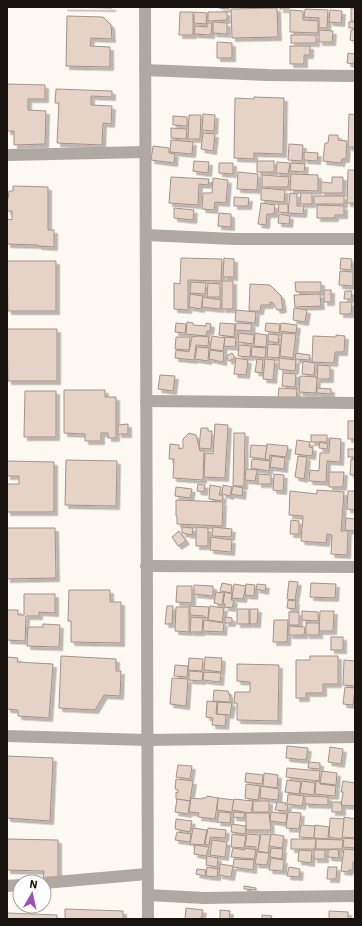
<svg xmlns="http://www.w3.org/2000/svg" width="362" height="926" viewBox="0 0 362 926" font-family="'IBM Plex Sans',sans-serif">
	<defs>
		<filter id="shadow"><feDropShadow dx="3.5" dy="3.5" stdDeviation="0" flood-color="#0004"/></filter>
	</defs>
	<rect width="100%" height="100%" fill="#fef8f2"/>
	<g fill="#e6d3c8" stroke="#a49288" filter="url(#shadow)">
		<path d="M64,7H112V8Z"/>
		<path d="M219,7H229V9L219,8Z"/>
		<rect x="280" y="7" width="9" height="2"/>
		<path d="M277,8L278,37L232,38L231,9Z"/>
		<rect x="351" y="8" width="4" height="13"/>
		<path d="M305,9L328,10L327,28H319V18L304,17Z"/>
		<path d="M290,10L303,11V20L318,21V33L290,32Z"/>
		<path d="M330,10L342,11L341,23L329,22Z"/>
		<path d="M180,12H193V35H179Z"/>
		<path d="M194,12L207,13L206,24L194,23Z"/>
		<path d="M208,12H227V20L208,21Z"/>
		<path d="M67,16L103,17L111,25L112,39L91,38L90,46L110,47V67L66,66Z"/>
		<path d="M213,22L227,23V34L213,33Z"/>
		<rect x="349" y="22" width="6" height="6"/>
		<path d="M207,23H212L211,35L194,34L195,26L207,27Z"/>
		<path d="M319,30L333,31L332,42H319Z"/>
		<path d="M351,30H355V41L350,40Z"/>
		<rect x="291" y="35" width="25" height="8"/>
		<path d="M217,42L232,43V58H217Z"/>
		<path d="M290,46H310V55H304V64H290Z"/>
		<path d="M348,53L355,54L354,64L347,63Z"/>
		<path d="M7,84L45,85V99H28V110L46,111L45,144L14,145V131H7Z"/>
		<path d="M56,89L112,91V97L91,96V105L112,106L111,124L103,123L102,145L57,143L59,103H55Z"/>
		<path d="M254,97L284,98L283,154L254,153V159L234,158L235,98L254,99Z"/>
		<path d="M203,114L215,115L214,131L202,130Z"/>
		<path d="M349,114L355,115V147H348Z"/>
		<path d="M189,115H201L200,139H188Z"/>
		<path d="M173,116L187,117V126L173,125Z"/>
		<path d="M171,128L187,129L186,139L171,138Z"/>
		<path d="M203,133L215,134L213,151L201,149Z"/>
		<path d="M329,135H338V140L347,141L346,159H342L341,163L323,161L325,143H328Z"/>
		<path d="M171,140L193,142L192,154L170,152Z"/>
		<path d="M289,144L303,145L302,161L288,160Z"/>
		<path d="M153,146L169,148V153L175,154L174,163L151,160Z"/>
		<path d="M304,152L318,153L317,161L304,160Z"/>
		<path d="M194,161L209,162L208,173L193,171Z"/>
		<rect x="257" y="161" width="17" height="11"/>
		<path d="M277,162L290,163L288,174L276,173Z"/>
		<path d="M219,163H233V174L219,173Z"/>
		<path d="M291,163L305,164L304,172L290,171Z"/>
		<path d="M348,170H355V203H347Z"/>
		<path d="M238,172L258,174L257,190L237,189Z"/>
		<path d="M291,174L318,175V191L290,190Z"/>
		<path d="M262,175L289,177L288,187H262Z"/>
		<path d="M171,177L209,179L208,185L199,184L198,205L169,203Z"/>
		<path d="M332,177H343V193H321V182L332,183Z"/>
		<path d="M213,178L228,180L226,203L215,202L214,210L202,209L203,193H212Z"/>
		<path d="M13,186L48,187V230H54V247L38,246V245L7,244V219L12,220V211H7V199H8L9,191H13Z"/>
		<path d="M261,188L285,190L284,202L261,200Z"/>
		<path d="M290,193L297,194V206H304L303,214L288,213Z"/>
		<path d="M301,193H312V204H300Z"/>
		<rect x="314" y="196" width="30" height="8"/>
		<path d="M234,197L249,198L248,206H234Z"/>
		<path d="M261,203L275,205L274,214H267L266,225L258,224Z"/>
		<path d="M279,204H288V213L278,212Z"/>
		<path d="M317,205L344,206V215H335V218H317Z"/>
		<path d="M174,208L194,210L193,220L174,218Z"/>
		<path d="M219,213L231,214V227L218,226Z"/>
		<path d="M279,214L290,216L289,224L278,223Z"/>
		<path d="M181,258L222,259L221,281L188,280V310L174,309V283L180,284Z"/>
		<path d="M224,258L234,259V277H223Z"/>
		<path d="M341,258L352,259L351,270L340,269Z"/>
		<path d="M7,261H56V311H8Z"/>
		<path d="M340,271L353,272V286L339,285Z"/>
		<rect x="222" y="281" width="11" height="28"/>
		<path d="M191,282L206,283L205,294L190,293Z"/>
		<path d="M295,282H321V292H296Z"/>
		<path d="M208,283L220,284V297H207Z"/>
		<path d="M250,284L270,285L281,296L283,309L277,310L273,303L270,302V305H261L260,311H249Z"/>
		<rect x="324" y="290" width="7" height="12"/>
		<path d="M345,291H352L351,299H344Z"/>
		<path d="M190,294L203,296L201,309L189,307Z"/>
		<path d="M320,294L321,306L295,307L294,295Z"/>
		<path d="M203,297L221,300L220,309L202,307Z"/>
		<path d="M340,302H352L351,314H340Z"/>
		<path d="M294,308L307,310L305,322L293,320Z"/>
		<path d="M236,310L256,312L255,323L235,321Z"/>
		<path d="M187,322L193,323V325L206,326V323L211,324L210,331H207L206,336L186,334Z"/>
		<path d="M176,323L186,324L185,333L175,332Z"/>
		<path d="M220,323L235,324L234,337L219,335Z"/>
		<path d="M236,323L252,324L251,331L235,330Z"/>
		<path d="M266,323L280,324L279,333L265,331Z"/>
		<path d="M281,323L297,325L296,333L280,331Z"/>
		<path d="M7,329H57V381H8Z"/>
		<path d="M239,333L254,335L253,344L238,342Z"/>
		<path d="M255,333L267,335L266,347L254,346Z"/>
		<path d="M282,333L296,334L293,358L280,356Z"/>
		<path d="M268,334L279,335L278,343L268,341Z"/>
		<path d="M336,335L345,336L344,352H335L334,363L312,362L313,336L336,337Z"/>
		<path d="M198,336L209,337L208,346L196,345L194,360L175,358L176,350L189,352L192,337Z"/>
		<path d="M212,336L225,338L223,351L210,349Z"/>
		<path d="M176,337H190L189,350L175,349Z"/>
		<path d="M225,337L236,338L235,347L224,346Z"/>
		<path d="M268,344L280,345L279,358L267,357Z"/>
		<path d="M239,345L251,346L250,357L238,356Z"/>
		<path d="M197,347L209,348L208,361L195,359Z"/>
		<path d="M252,347L266,348L265,358L251,356Z"/>
		<path d="M210,350L224,352L223,362L209,359Z"/>
		<path d="M232,353L235,358L229,361L226,356Z"/>
		<path d="M296,353L310,355L309,360L295,359Z"/>
		<path d="M236,358L248,360L246,375L234,374Z"/>
		<path d="M279,358L296,360L295,371L279,369Z"/>
		<path d="M257,359L263,360L262,373L255,372Z"/>
		<path d="M265,359L275,360L273,380L263,379Z"/>
		<path d="M303,361L315,363L314,375L302,374Z"/>
		<path d="M318,365L330,366V379H317Z"/>
		<path d="M283,373L296,374L295,387L282,386Z"/>
		<path d="M160,375L175,376L173,391L158,389Z"/>
		<path d="M300,376L317,377L316,393L299,392Z"/>
		<path d="M279,388L297,389L296,399L278,398Z"/>
		<path d="M317,388L331,389V394L317,393Z"/>
		<path d="M64,390H105V397H116V438H108V433H101V441H85V434L64,433Z"/>
		<path d="M25,391H56V437H24Z"/>
		<rect x="348" y="421" width="7" height="18"/>
		<path d="M128,424V434H118V425Z"/>
		<path d="M215,424L228,425L225,478L204,477L205,453L213,454Z"/>
		<path d="M201,428H208V431H212L211,449L199,448Z"/>
		<path d="M189,433L196,435L200,451H204L203,480L173,478L174,459H169L170,444L179,445V449L183,448V439Z"/>
		<path d="M234,433H245L244,486H233Z"/>
		<rect x="311" y="435" width="16" height="7"/>
		<path d="M330,438L341,439L340,462L327,461L326,482L309,481L310,470L319,471L320,453H329Z"/>
		<path d="M297,440L310,442L309,447L313,448L312,456L295,454Z"/>
		<path d="M320,442L328,444L327,449L319,448Z"/>
		<path d="M267,444L288,446L286,457L270,455L269,460L265,459Z"/>
		<path d="M251,445L267,446L265,459L250,457Z"/>
		<rect x="348" y="449" width="7" height="8"/>
		<path d="M272,456L285,458L284,469L270,467Z"/>
		<path d="M298,456L307,457L304,479L295,477Z"/>
		<path d="M252,459L270,461L269,471L251,468Z"/>
		<path d="M351,459L355,460V475H350Z"/>
		<path d="M66,460L117,461L116,506L65,505Z"/>
		<path d="M7,461L54,462V512H7V484H19V476H7Z"/>
		<path d="M246,469L257,470L255,481L245,480Z"/>
		<path d="M329,472H344L343,487H329Z"/>
		<path d="M258,474L271,475V484H258Z"/>
		<path d="M274,474L284,475L283,491L273,490Z"/>
		<path d="M198,484L205,485L204,492L197,491Z"/>
		<path d="M210,485L221,487L219,495L223,496L222,501L209,499Z"/>
		<path d="M223,485L232,487L230,496L222,494Z"/>
		<path d="M233,486L243,488L242,496L231,494Z"/>
		<path d="M176,487L192,489L190,498L175,496Z"/>
		<path d="M317,490L344,492L341,531H348L347,555L331,554L332,535L327,534L326,543L301,541L303,516L289,515L290,491L317,494Z"/>
		<path d="M348,491H355V510L347,509Z"/>
		<path d="M176,500L223,502L222,526L177,524V516H176Z"/>
		<path d="M346,518L355,519V531L345,530Z"/>
		<path d="M291,520L299,521V534H290Z"/>
		<path d="M182,527L193,528L192,535L182,533Z"/>
		<path d="M196,527L208,528V546H196Z"/>
		<path d="M213,527L232,529L231,537L212,536Z"/>
		<path d="M7,528H55L56,578L7,579Z"/>
		<path d="M179,531L186,541L178,546L172,537Z"/>
		<path d="M211,537L232,540L231,552L210,550Z"/>
		<path d="M289,581L298,582L295,600L287,599Z"/>
		<path d="M222,583L232,585L231,593L220,591Z"/>
		<path d="M311,583L336,584L335,598L310,597Z"/>
		<path d="M234,584L246,586L243,599L232,598Z"/>
		<path d="M246,584L255,585L254,596L245,595Z"/>
		<path d="M257,584L266,585L265,591L256,589Z"/>
		<path d="M194,585L213,586V596L194,594Z"/>
		<path d="M177,586H192V603L176,602Z"/>
		<path d="M69,590H110V602H121V643L71,642V621H68Z"/>
		<path d="M216,592L224,593L222,605L214,603Z"/>
		<path d="M225,592L232,594L231,600H234L232,608L224,607L225,604L223,603Z"/>
		<path d="M24,594H55V613L39,612V616H26L25,641L7,640V610H18V615H24Z"/>
		<path d="M288,600L296,601L295,609L287,608Z"/>
		<path d="M167,606H173L172,624H165Z"/>
		<path d="M190,606L209,607L208,618L204,617V616L190,615Z"/>
		<path d="M210,606L224,608L222,622L208,620Z"/>
		<path d="M176,607H189V632L175,631Z"/>
		<rect x="237" y="609" width="12" height="15"/>
		<path d="M250,609H258L257,624H250Z"/>
		<path d="M302,611L318,612V621L302,620Z"/>
		<path d="M320,611H334L333,631H319Z"/>
		<rect x="289" y="612" width="10" height="13"/>
		<path d="M191,617L203,618L202,632H190Z"/>
		<path d="M225,617L232,618V623H225Z"/>
		<path d="M204,620L224,623L223,632L203,631Z"/>
		<path d="M274,620H288L287,642H273Z"/>
		<rect x="306" y="623" width="13" height="12"/>
		<path d="M43,624L60,625L59,647L27,646L28,627H43Z"/>
		<path d="M289,626L305,627L304,635H289Z"/>
		<rect x="331" y="637" width="12" height="13"/>
		<path d="M61,656L116,659V671H121L120,696L104,695L95,710L59,708Z"/>
		<path d="M310,656H338V684H323V693H306V698H296V660H310Z"/>
		<path d="M7,657L18,658L17,662L53,664L49,718L18,716V710L7,709Z"/>
		<path d="M205,657L222,658L221,672L204,670Z"/>
		<path d="M189,658L203,659L202,671L188,670Z"/>
		<path d="M344,660L355,661V686L343,685Z"/>
		<path d="M237,664L279,665L278,721L237,720V703H234L235,692H250V682L237,681Z"/>
		<path d="M175,665L188,666L187,677L174,676Z"/>
		<path d="M189,671L203,672L202,681L189,680Z"/>
		<path d="M204,672L221,673L220,682L203,680Z"/>
		<path d="M172,678L188,679L186,706L170,704Z"/>
		<path d="M345,687L355,688L353,705L343,704Z"/>
		<path d="M214,690L228,691L230,697V702L213,701Z"/>
		<path d="M207,701L217,702L216,714L226,715L225,726L212,725L213,718L206,717Z"/>
		<path d="M218,702L232,703L230,715L217,714Z"/>
		<path d="M287,746L308,748L306,760L286,758Z"/>
		<path d="M330,747L343,749L341,764L328,762Z"/>
		<path d="M7,756L53,758L50,821L7,818Z"/>
		<path d="M309,762L320,763V769L308,768Z"/>
		<path d="M178,765L192,766L190,779L176,777Z"/>
		<path d="M287,768L320,771L319,781L286,777Z"/>
		<path d="M322,771L337,773L336,785L320,783Z"/>
		<path d="M246,773L263,775L262,784L245,782Z"/>
		<path d="M264,773L278,775L277,788L263,786Z"/>
		<path d="M176,779L193,781L190,801L176,799V792L178,793V790L175,789Z"/>
		<path d="M287,780L301,782L299,794L285,792Z"/>
		<path d="M302,781L315,783L314,795L300,793Z"/>
		<path d="M316,781L320,782V784L336,786L335,796L315,794Z"/>
		<path d="M343,781L355,783V806L341,805L343,792H341Z"/>
		<path d="M246,784L260,786L258,800L245,798Z"/>
		<path d="M261,786L279,789L278,800L260,798Z"/>
		<path d="M288,794L304,796L302,806L287,804Z"/>
		<path d="M207,796L218,798L215,819L198,817L199,813L189,812L191,798L202,799V798H206Z"/>
		<path d="M305,796L328,797V805L305,804Z"/>
		<path d="M218,798L234,800L232,812L217,810Z"/>
		<path d="M177,799L190,801L188,814L175,812Z"/>
		<path d="M234,799L253,801L251,813L232,810Z"/>
		<rect x="253" y="801" width="16" height="11"/>
		<path d="M277,802L286,803L285,805H288L287,811L275,810Z"/>
		<path d="M332,802H341V805L342,806V812H332Z"/>
		<path d="M219,812L231,813L230,823L217,822Z"/>
		<path d="M234,812L245,813L244,818L233,817Z"/>
		<path d="M271,812L287,814L286,823L270,821Z"/>
		<path d="M288,812L301,813L299,829L286,828Z"/>
		<path d="M246,813H269L271,830H246Z"/>
		<path d="M344,817L355,819V838L342,837Z"/>
		<path d="M330,818L344,819L342,839L329,837Z"/>
		<path d="M176,819L192,821L190,832L175,829Z"/>
		<path d="M232,824L246,826L245,834L231,832Z"/>
		<path d="M301,825L315,826L314,838L299,837Z"/>
		<path d="M315,825L329,827L328,839L314,838Z"/>
		<path d="M193,828L207,830L204,845L190,844Z"/>
		<path d="M208,828L226,830L225,838L210,837L209,845L205,844Z"/>
		<path d="M177,832L191,834L190,842L175,840Z"/>
		<path d="M232,834L246,836L244,848L231,847Z"/>
		<path d="M247,834L260,835L258,851H256V847L245,846Z"/>
		<path d="M261,834L271,835L268,853L258,851Z"/>
		<path d="M271,834L284,836L282,848L269,846Z"/>
		<path d="M344,838L355,839V848L343,847Z"/>
		<path d="M7,839L58,840V880H43L44,871L7,870Z"/>
		<path d="M291,839H316L315,849H291Z"/>
		<path d="M316,839L343,840L342,849H316Z"/>
		<path d="M212,840L227,842L225,857L210,855Z"/>
		<path d="M195,845L209,847L206,856L194,854Z"/>
		<path d="M233,848L245,850V848L256,850L254,859L231,857Z"/>
		<path d="M271,848L283,849L282,859L270,857Z"/>
		<path d="M338,849L339,858L328,857V850Z"/>
		<path d="M344,849L355,850V862H353V870H349V872L341,871Z"/>
		<path d="M299,850L312,851L311,863L298,861Z"/>
		<rect x="314" y="850" width="11" height="9"/>
		<path d="M257,852L269,853L267,865L255,864Z"/>
		<path d="M207,856L218,858L217,867L206,865Z"/>
		<path d="M271,858L284,860L283,871L269,870Z"/>
		<path d="M234,859L254,860L253,870L233,867Z"/>
		<path d="M220,864L233,866L231,877L219,875Z"/>
		<path d="M207,867L218,869L217,877L206,876Z"/>
		<path d="M289,867L300,869L299,877L287,876Z"/>
		<path d="M328,867H337L336,879H327Z"/>
		<path d="M197,869L206,870L205,876L196,874Z"/>
		<path d="M244,886L256,888V890L244,889Z"/>
		<path d="M186,908L203,910L201,919H185Z"/>
		<path d="M65,909L123,911V919H65Z"/>
		<path d="M220,910L230,911L229,919H220Z"/>
		<path d="M329,911L348,912V919H329Z"/>
		<path d="M7,913L57,915V919H7Z"/>
		<path d="M262,915L272,916L271,919H262Z"/>
	</g>
	<g fill="none" stroke-linecap="round" stroke-linejoin="round">
		<g stroke="#b0a8a3" stroke-width="12">
			<path d="M145,7L148,919"/>
			<path d="M145,70L267,75L355,76"/>
			<path d="M7,155L145,152"/>
			<path d="M146,235L234,239H355"/>
			<path d="M146,401L355,403"/>
			<path d="M146,566L355,567"/>
			<path d="M7,736L147,740L355,737"/>
			<path d="M44,883L147,874"/>
			<path d="M7,886L20,885"/>
			<path d="M148,895L204,898L355,896"/>
		</g>
	</g>
	<rect width="362" height="926" fill="none" stroke="#18130e" stroke-width="16"/>
	<g transform="translate(32 894) rotate(9)"><circle r="19" fill="#ffffff" stroke="#a3a19f"/>
	<path d="M0-3L7 15L0 10L-7 15Z" fill="#a04ebd"/>
	<text y="-6" font-size="11" font-weight="bold" text-anchor="middle" fill="#18130e">N</text>
	</g>
</svg>
